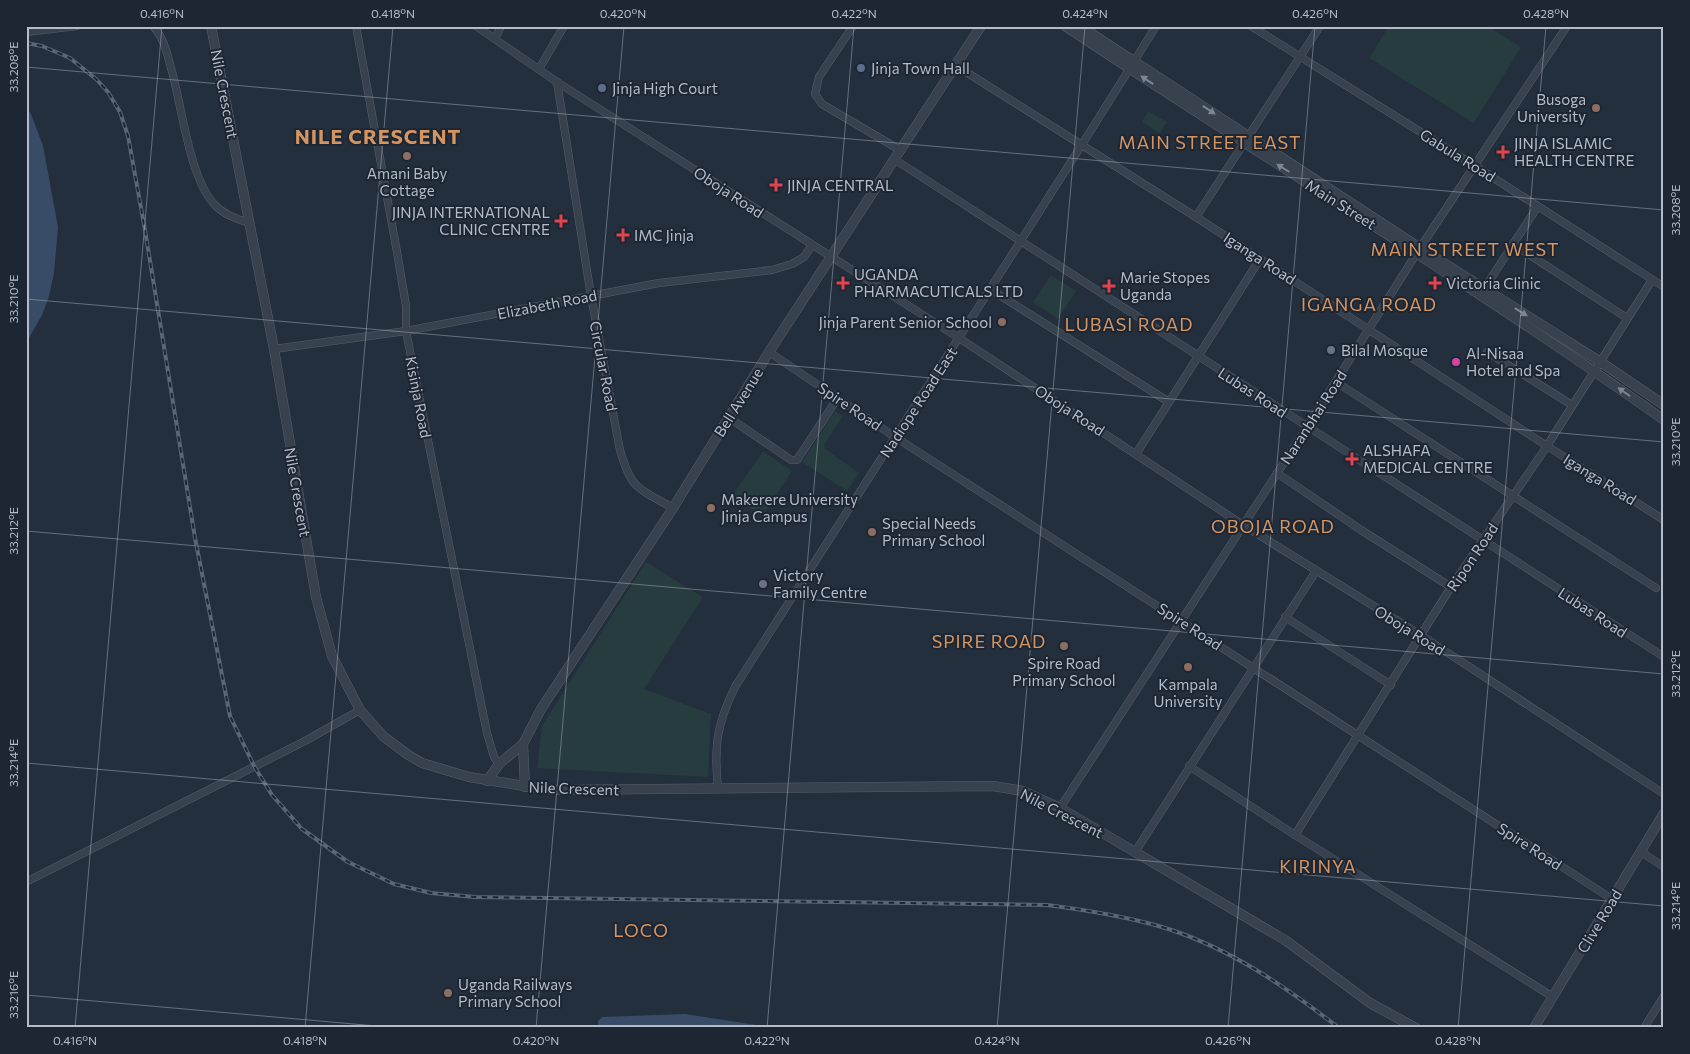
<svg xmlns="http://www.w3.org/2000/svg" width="1690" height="1054" viewBox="0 0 1690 1054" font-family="Commissioner,sans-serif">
	<rect width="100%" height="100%" fill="#242f3e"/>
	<g fill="#263c3f">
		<path d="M1389,26H1487L1521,47L1474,123L1369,58Z"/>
		<path d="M1148,111L1167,122L1160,133L1142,122Z"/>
		<path d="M1051,275L1076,291L1058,319L1033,302Z"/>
		<path d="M835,411L843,416L824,445L825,449L859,473L847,491L802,462Z"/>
		<path d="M763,451L792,471L762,516L732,496Z"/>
		<path d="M646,562L703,597L644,689L711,714L708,777L537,768L542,726Z"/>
	</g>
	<g fill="#394c67">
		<path d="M26,108L31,114L43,146L58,227L54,273L49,296L42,315L26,343Z"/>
		<path d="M685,1014L776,1028H598V1021L602,1017Z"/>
	</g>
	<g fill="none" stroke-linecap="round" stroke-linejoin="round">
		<defs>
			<g id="minor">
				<path d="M153,26C164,38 167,53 171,68C182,105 189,180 216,206C225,215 237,219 249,223"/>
				<path d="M356,26L397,252L406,306V331L487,733L494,757L499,764"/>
				<path d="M476,26L557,82L959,338L1243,525L1422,636L1664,794"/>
				<path d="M853,26L819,77L815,94L822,104L900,150"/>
				<path d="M1251,26L1475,166L1664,287"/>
				<path d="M26,32L77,26"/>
				<path d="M495,39L501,26"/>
				<path d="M955,65L1196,217L1547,446L1664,520"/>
				<path d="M539,69L564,26"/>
				<path d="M557,82L591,296L620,450C623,460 626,471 632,480C641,493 660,500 673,508"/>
				<path d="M894,159C1152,323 1406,493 1664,657"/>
				<path d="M1196,217L1320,26"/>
				<path d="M1513,244L1627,318"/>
				<path d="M990,289L1169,402"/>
				<path d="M1484,289L1538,206"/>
				<path d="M274,349L406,331L659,283L772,270L792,264L804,257L812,245"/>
				<path d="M769,352L895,437L1612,899"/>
				<path d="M1487,352L1572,405"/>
				<path d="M1336,382L1656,588"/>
				<path d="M728,417L791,460H797L837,399"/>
				<path d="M1136,454L1260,259"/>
				<path d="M1277,473L1361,530L1451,587"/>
				<path d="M1285,617L1391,685"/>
				<path d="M1189,766L1295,835L1553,997"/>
				<path d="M718,789C714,748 716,725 735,687C875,466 1019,248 1156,26"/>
				<path d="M1060,808L1307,427L1420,248L1567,26"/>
				<path d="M1295,835L1451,587L1547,446L1652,280"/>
				<path d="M1135,852L1316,571"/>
				<path d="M1641,852L1664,867"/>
				<path d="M26,882L305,741L360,710"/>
				<path d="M1644,1028L1664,996"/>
			</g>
			<g id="tertiary">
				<path d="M211,26L274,349L316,597L332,656L360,710L383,736L407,754L422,763L469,777L549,790L993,786L1023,791L1060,808L1285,940L1370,1003L1416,1028"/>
				<path d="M1065,26C1264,158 1469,282 1664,420"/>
				<path d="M1080,26L1420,248L1599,361L1664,405"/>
				<path d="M487,781L499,764L523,744"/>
				<path d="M525,787L523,744L541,709L673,508L769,352L981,26"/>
				<path d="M1534,1028L1664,813"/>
			</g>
		</defs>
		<use href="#minor" stroke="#565f6c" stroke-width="8"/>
		<use href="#tertiary" stroke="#565f6c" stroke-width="10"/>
		<use href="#minor" stroke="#38414e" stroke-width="7"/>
		<use href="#tertiary" stroke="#38414e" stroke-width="9"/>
		<defs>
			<path id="rail" d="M26,43L42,46L70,58L96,79L108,92L120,112L128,136L145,230L195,538L230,716L254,766L272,795L302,829L348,862L394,884L431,893L475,897L1047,905C1086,910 1124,916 1162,927C1228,947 1285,986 1339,1028"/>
		</defs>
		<use href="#rail" stroke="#5a6575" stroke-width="4"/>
		<use href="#rail" stroke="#1d2633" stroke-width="2" stroke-dasharray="5.5" stroke-linecap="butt"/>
	</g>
	<defs><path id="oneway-solid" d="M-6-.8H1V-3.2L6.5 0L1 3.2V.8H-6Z" transform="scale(1.25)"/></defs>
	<g fill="#7c8592">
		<use href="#oneway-solid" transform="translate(1147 80) rotate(-147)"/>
		<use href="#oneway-solid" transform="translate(1209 110) rotate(33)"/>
		<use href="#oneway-solid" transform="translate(1283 168) rotate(-148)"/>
		<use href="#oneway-solid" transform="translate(1521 312) rotate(32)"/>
		<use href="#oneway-solid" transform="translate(1624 392) rotate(-145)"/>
	</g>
	<path fill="none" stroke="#b4bcc9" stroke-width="1" stroke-opacity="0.45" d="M26,67L1664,210M26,299L1664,442M26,531L1664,674M26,763L1664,906M26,995L399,1028M75,1028L162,26M305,1028L393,26M536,1028L624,26M767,1028L854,26M997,1028L1085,26M1228,1028L1315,26M1458,1028L1546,26"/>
	<g fill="#5c6f8a" stroke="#1d2633" stroke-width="2">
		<circle cx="861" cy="68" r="5"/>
		<circle cx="602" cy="88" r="5"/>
	</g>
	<g fill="#8d6e63" stroke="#1d2633" stroke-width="2">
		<circle cx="1596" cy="108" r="5"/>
		<circle cx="407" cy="156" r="5"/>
		<circle cx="1002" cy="322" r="5"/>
		<circle cx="711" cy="508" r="5"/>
		<circle cx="872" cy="532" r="5"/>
		<circle cx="1064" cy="646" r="5"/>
		<circle cx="1188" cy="667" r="5"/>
		<circle cx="448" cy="993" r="5"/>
	</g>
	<g fill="#e0444e" stroke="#1d2633" stroke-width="2">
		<path d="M1500.5 144.5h5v5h5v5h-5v5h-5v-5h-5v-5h5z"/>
		<path d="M773.5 177.5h5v5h5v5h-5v5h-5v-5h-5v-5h5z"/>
		<path d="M558.5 213.5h5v5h5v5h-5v5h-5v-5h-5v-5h5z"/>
		<path d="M620.5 227.5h5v5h5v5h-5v5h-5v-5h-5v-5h5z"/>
		<path d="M840.5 275.5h5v5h5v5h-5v5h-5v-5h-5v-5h5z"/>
		<path d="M1432.5 275.5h5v5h5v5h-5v5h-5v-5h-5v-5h5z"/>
		<path d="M1106.5 278.5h5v5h5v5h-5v5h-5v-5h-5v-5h5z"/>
		<path d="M1349.5 451.5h5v5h5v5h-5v5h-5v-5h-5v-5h5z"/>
	</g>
	<g fill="#6b7280" stroke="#1d2633" stroke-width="2">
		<circle cx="1331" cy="350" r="5"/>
		<circle cx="763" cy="584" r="5"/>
	</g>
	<circle fill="#d1479c" stroke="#1d2633" stroke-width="2" cx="1456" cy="362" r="5"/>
	<g text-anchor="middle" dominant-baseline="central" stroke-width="4" stroke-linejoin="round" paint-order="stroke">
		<g font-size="15" fill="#b4bcc9" stroke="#1d2633" text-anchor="start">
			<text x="871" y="68">Jinja Town Hall</text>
			<text x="612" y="88">Jinja High Court</text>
			<text x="1586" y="99" text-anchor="end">Busoga<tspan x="1586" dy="17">University</tspan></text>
			<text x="1514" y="143">JINJA ISLAMIC<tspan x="1514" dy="17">HEALTH CENTRE</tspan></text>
			<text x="407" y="173" text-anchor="middle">Amani Baby<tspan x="407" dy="17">Cottage</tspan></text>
			<text x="787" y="185">JINJA CENTRAL</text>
			<text x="550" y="212" text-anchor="end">JINJA INTERNATIONAL<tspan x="550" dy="17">CLINIC CENTRE</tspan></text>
			<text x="634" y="235">IMC Jinja</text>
			<text x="854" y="274">UGANDA<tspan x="854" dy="17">PHARMACUTICALS LTD</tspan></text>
			<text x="1120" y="277">Marie Stopes<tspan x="1120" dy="17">Uganda</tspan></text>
			<text x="1446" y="283">Victoria Clinic</text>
			<text x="992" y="322" text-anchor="end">Jinja Parent Senior School</text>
			<text x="1341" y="350">Bilal Mosque</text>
			<text x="1466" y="353">Al-Nisaa<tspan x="1466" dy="17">Hotel and Spa</tspan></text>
			<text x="1363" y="450">ALSHAFA<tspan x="1363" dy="17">MEDICAL CENTRE</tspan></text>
			<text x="721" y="499">Makerere University<tspan x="721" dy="17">Jinja Campus</tspan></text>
			<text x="882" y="523">Special Needs<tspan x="882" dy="17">Primary School</tspan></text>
			<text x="773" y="575">Victory<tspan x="773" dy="17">Family Centre</tspan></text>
			<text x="1064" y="663" text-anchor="middle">Spire Road<tspan x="1064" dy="17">Primary School</tspan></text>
			<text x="1188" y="684" text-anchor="middle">Kampala<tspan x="1188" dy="17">University</tspan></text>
			<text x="458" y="984">Uganda Railways<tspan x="458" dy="17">Primary School</tspan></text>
		</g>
		<g font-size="15" fill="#b4bcc9" stroke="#1d2633">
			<text transform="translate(225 94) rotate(79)">Nile Crescent</text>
			<text transform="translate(1458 155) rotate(32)">Gabula Road</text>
			<text transform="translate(729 192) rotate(33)">Oboja Road</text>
			<text transform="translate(1341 204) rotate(32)">Main Street</text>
			<text transform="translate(1260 258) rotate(33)">Iganga Road</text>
			<text transform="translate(547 304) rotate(-11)">Elizabeth Road</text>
			<text transform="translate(604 366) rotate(79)">Circular Road</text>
			<text transform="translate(1253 392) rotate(33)">Lubas Road</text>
			<text transform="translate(419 397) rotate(79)">Kisinja Road</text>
			<text transform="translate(738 402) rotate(-58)">Bell Avenue</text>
			<text transform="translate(918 402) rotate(-57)">Nadiope Road East</text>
			<text transform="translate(850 406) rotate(34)">Spire Road</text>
			<text transform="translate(1070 410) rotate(33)">Oboja Road</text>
			<text transform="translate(1313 417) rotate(-57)">Naranbhai Road</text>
			<text transform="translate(1600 479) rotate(32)">Iganga Road</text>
			<text transform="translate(298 492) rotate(80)">Nile Crescent</text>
			<text transform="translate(1472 557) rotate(-56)">Ripon Road</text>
			<text transform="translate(1593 612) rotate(33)">Lubas Road</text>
			<text transform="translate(1190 626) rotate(33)">Spire Road</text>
			<text transform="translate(1410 630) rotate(32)">Oboja Road</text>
			<text transform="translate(574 788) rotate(2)">Nile Crescent</text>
			<text transform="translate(1062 813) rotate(27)">Nile Crescent</text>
			<text transform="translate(1530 846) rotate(33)">Spire Road</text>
			<text transform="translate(1599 921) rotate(-59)">Clive Road</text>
		</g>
		<g font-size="18" letter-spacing="1" fill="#d59563" stroke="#1d2633">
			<text x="1210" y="142">MAIN STREET EAST</text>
			<text x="1465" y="249">MAIN STREET WEST</text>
			<text x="1369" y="304">IGANGA ROAD</text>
			<text x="1129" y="324">LUBASI ROAD</text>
			<text x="1273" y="526">OBOJA ROAD</text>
			<text x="989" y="641">SPIRE ROAD</text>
			<text x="1318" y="866">KIRINYA</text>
			<text x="641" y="930">LOCO</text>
		</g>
		<g font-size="20" font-weight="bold" letter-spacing="1" fill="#d59563" stroke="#1d2633">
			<text x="378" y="136">NILE CRESCENT</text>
		</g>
	</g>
	<rect width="1690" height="1054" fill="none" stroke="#1d2633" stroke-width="55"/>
	<rect x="28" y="28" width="1634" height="998" fill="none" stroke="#b4bcc9" stroke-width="2"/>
	<g font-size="12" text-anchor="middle" fill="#b4bcc9">
		<text x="162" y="18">0.416°N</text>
		<text x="393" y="18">0.418°N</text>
		<text x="623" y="18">0.420°N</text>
		<text x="854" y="18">0.422°N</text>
		<text x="1085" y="18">0.424°N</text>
		<text x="1315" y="18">0.426°N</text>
		<text x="1546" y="18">0.428°N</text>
		<text transform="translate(14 67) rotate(-90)" y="4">33.208°E</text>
		<text transform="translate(1676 210) rotate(-90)" y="4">33.208°E</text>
		<text transform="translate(14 299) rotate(-90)" y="4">33.210°E</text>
		<text transform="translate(1676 442) rotate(-90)" y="4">33.210°E</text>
		<text transform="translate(14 531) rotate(-90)" y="4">33.212°E</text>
		<text transform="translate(1676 674) rotate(-90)" y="4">33.212°E</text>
		<text transform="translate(14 763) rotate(-90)" y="4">33.214°E</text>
		<text transform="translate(1676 906) rotate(-90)" y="4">33.214°E</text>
		<text transform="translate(14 995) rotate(-90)" y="4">33.216°E</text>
		<text x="75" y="1045">0.416°N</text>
		<text x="305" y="1045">0.418°N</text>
		<text x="536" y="1045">0.420°N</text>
		<text x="767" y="1045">0.422°N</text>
		<text x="997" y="1045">0.424°N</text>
		<text x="1228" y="1045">0.426°N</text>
		<text x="1458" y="1045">0.428°N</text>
	</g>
</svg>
